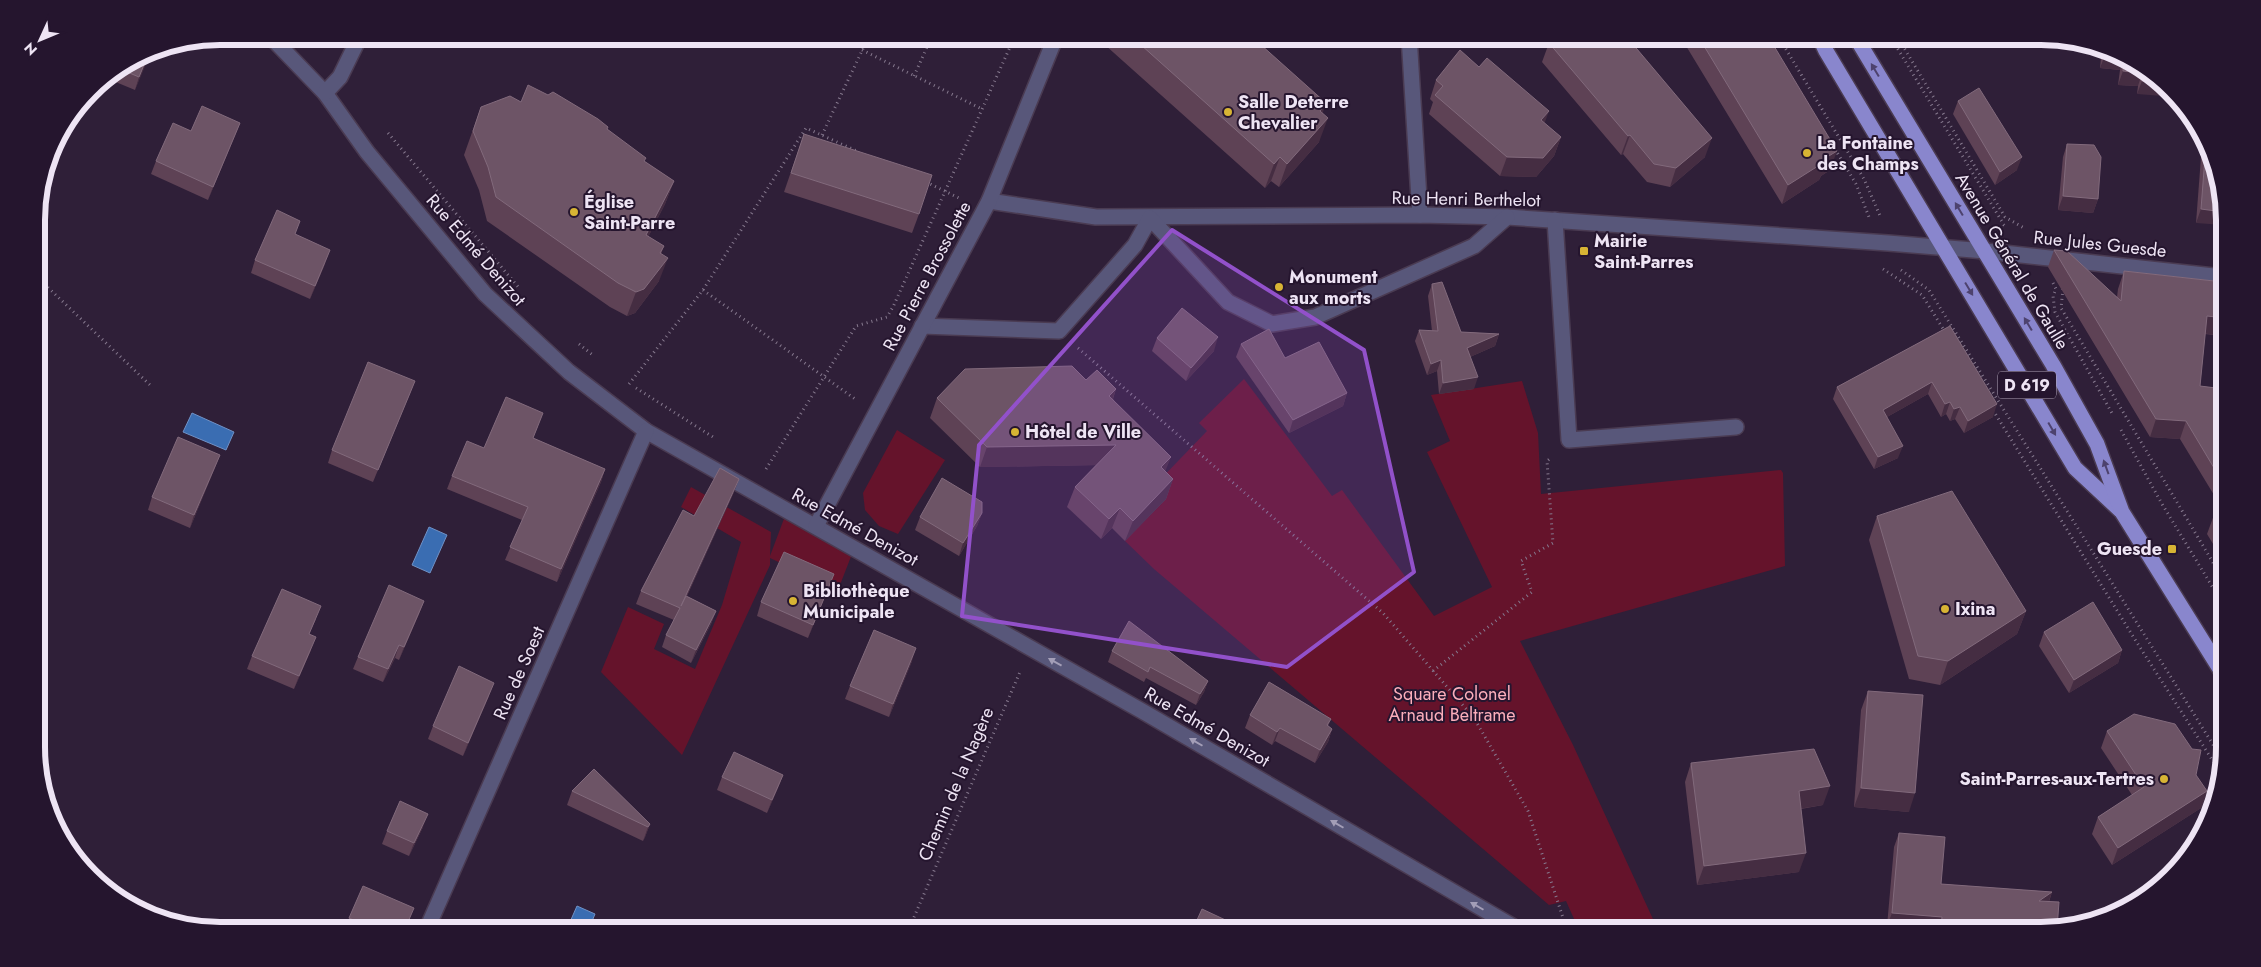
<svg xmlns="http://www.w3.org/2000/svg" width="2261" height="967" viewBox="0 0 2261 967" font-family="Jost,sans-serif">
	<rect width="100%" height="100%" fill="#2f1f38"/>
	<g fill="#65132b">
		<path d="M1244,379L1332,496L1342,490L1434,616L1492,587L1427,452L1450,441L1431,395L1522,381L1538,433L1541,494L1781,470L1783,473L1785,566L1520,641L1573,745L1658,930H1579L1566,901L1549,905L1154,569L1125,541L1165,500L1153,487L1207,431L1199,423Z"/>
		<path d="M897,430L945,460L898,534L879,526L865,510L863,493Z"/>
		<path d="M691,487L771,532L770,556L785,516L852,554L838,590L770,558V565L682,755L601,672L628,607L664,624L654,649L695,669L722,605L741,542L681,507Z"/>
	</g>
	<g fill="#3a6db2" stroke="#7091c6">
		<path d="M192,413L234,432L226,450L183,432Z"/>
		<path d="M429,527L447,535L430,573L412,565Z"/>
		<path d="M577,906L595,914L588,931H566Z"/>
	</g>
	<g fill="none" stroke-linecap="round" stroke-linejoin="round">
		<defs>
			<g id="minor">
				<path d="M270,36L325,93L367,152L485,294L569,372L646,431L1142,711L1519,930"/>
				<path d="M1409,36L1420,215"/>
				<path d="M325,93L340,77L360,36"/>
				<path d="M989,201L1096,217L1420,215L1507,217L1888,243L1985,251L2223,277"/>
				<path d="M1555,220L1569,440L1736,427"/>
				<path d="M922,326L1059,331L1135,245L1150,218L1228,302L1272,324L1315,317L1474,246L1507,217"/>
				<path d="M816,526L989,201L1056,36"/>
				<path d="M426,931L646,431"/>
			</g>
			<g id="major">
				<path d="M1819,36L1826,51L2075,468L2120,510"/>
				<path d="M1855,36L2053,365L2097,444L2122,512L2225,677"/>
			</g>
		</defs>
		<use href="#minor" stroke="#4a3b52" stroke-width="18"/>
		<use href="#major" stroke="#4a3b52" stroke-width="18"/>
		<g stroke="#86798e" stroke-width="3" stroke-dasharray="1 4" stroke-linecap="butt">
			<path d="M1778,36L1864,179L1881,218"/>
			<path d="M1890,36L2004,225L2007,227"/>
			<path d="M1897,36L2005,217L2024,228"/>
			<path d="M862,50L982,109"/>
			<path d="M914,76L932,36"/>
			<path d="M388,133L520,289"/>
			<path d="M822,135L869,36"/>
			<path d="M1835,149L1856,184L1869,217"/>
			<path d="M926,182L961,199"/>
			<path d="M1883,269L1922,295L1945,332"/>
			<path d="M1901,270L1929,290L2222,759"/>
			<path d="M37,277L150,385"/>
			<path d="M2053,283L2056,289L2053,296L2055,312L2113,415"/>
			<path d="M2063,289L2061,308L2224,581"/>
			<path d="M703,290L855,399"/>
			<path d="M579,344L594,356"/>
			<path d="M1078,348L1383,613L1474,718L1528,811L1567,930"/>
			<path d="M629,384L703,290L806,128L859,152"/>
			<path d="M636,388L713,437"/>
			<path d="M1993,410L2134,638L2220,772"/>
			<path d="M2121,430L2162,504L2224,606"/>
			<path d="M766,469L856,326L887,317L893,307L1015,36"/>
			<path d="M1433,671L1532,592L1521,561L1553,543L1547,461L1552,457"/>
			<path d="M908,931L1020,672"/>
		</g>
		<use href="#minor" stroke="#58577a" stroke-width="15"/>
		<use href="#major" stroke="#8986cd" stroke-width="15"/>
	</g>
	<g fill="#5e4255">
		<path d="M430,36H452L448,45Z"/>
		<path d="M1095,36H1251L1323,113L1319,142L1279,187L1271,181L1265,188Z"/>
		<path d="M1680,36H1768L1830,170L1821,176L1819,180L1782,204Z"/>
		<path d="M1905,36H1916L1908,41Z"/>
		<path d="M1549,43L1705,157L1670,187L1647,182L1623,154L1621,155L1542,62Z"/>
		<path d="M2102,48L2111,50L2152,74L2137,94L2138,86L2118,85L2120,70L2100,68Z"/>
		<path d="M150,50L135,90L106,78Z"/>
		<path d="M1436,80L1544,123L1561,137L1554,156L1536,177L1500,176L1429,114L1433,102L1430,99Z"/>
		<path d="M1958,101L2017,170L1995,185L1953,114Z"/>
		<path d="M521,102L607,129L645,162L674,181L665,204L648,237L664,246L661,254L659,281L635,313L627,316L610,307L487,221L479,190L464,155L481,107Z"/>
		<path d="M240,123L208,200L151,174L156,161L191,131Z"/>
		<path d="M804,134L919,214L912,233L784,192Z"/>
		<path d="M2067,144L2098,199L2093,213L2058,210L2063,157Z"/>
		<path d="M2206,144L2223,197L2196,223L2201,157Z"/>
		<path d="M295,235L325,264L310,299L251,273L255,260Z"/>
		<path d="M2054,250L2117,297L2118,289L2124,271L2223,282L2224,336L2205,334L2200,386L2224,389V489L2214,495L2180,439L2150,437L2048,267Z"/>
		<path d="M1432,284L1461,332L1499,334L1495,346L1470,357L1474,389L1439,394L1437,371L1427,375L1415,341L1419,330L1432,331L1428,296Z"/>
		<path d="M1950,326L1993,417L1964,433L1955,419L1950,421L1946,414L1941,417L1928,394L1887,417L1898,458L1874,469L1833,399L1837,387Z"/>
		<path d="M1157,338L1214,351L1186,381L1152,351Z"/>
		<path d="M1241,344L1285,358L1347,393L1343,406L1289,433L1236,357Z"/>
		<path d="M1086,380L1116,389L1113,399L1165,471L1173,479L1166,499L1125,541L1112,528L1101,539L1067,507L1075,487L1096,465L980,467L930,418L937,398Z"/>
		<path d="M415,381L373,482L328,463L332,450Z"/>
		<path d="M538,426L533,438L605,469L601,482L557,582L505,560L522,520L447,489L452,476L484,448Z"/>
		<path d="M220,455L190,528L148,510L152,497Z"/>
		<path d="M734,492L687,596L716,611L711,624L691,663L662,647L666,635L674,620L636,604L641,591L694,516Z"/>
		<path d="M2224,510V562L2207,534L2214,515Z"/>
		<path d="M982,513L977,526L959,556L915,530L920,517Z"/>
		<path d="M1877,516L2026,611L2017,634L1940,685L1909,679L1869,540Z"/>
		<path d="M829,587L808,638L757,616L761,602Z"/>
		<path d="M424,601L419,614L399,660L395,658L383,682L353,669L358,657Z"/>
		<path d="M316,619L309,634L311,650L294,689L247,669L252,656Z"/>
		<path d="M2044,632L2122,650L2118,663L2069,693L2039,646Z"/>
		<path d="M1112,651L1208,681L1204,692L1196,705L1146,678L1144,682L1108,662Z"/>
		<path d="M912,661L889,717L845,699L850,686Z"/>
		<path d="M1868,691L1909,812L1854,807L1861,710Z"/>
		<path d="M489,696L463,756L428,739L433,726Z"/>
		<path d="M1250,715L1331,719L1328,726L1332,729L1328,742L1315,763L1275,741L1272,745L1245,728Z"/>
		<path d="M2107,731L2207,791L2201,808L2112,865L2092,834L2098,817L2132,795L2101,748Z"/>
		<path d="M1691,763L1823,805L1801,809L1799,872L1697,885L1685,782Z"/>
		<path d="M783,775L778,788L767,813L717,790L722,777Z"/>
		<path d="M572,791L650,824L645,837L643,841L567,805Z"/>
		<path d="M423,827L409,856L382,844L387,831Z"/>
		<path d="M1899,833L1941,884L2052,892L2049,902L2052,930H1937L1887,926L1894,847Z"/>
		<path d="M349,918L409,921L405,931H344Z"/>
	</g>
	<g fill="#452d42">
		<path d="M1910,36H1916L1908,41Z"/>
		<path d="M151,50H152L135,90L139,77Z"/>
		<path d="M2105,55L2122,57L2124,58L2120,70L2100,68Z"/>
		<path d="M2123,71L2142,73L2138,86L2118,85Z"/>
		<path d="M2142,81L2161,82L2175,97L2137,94Z"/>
		<path d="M1326,103L1318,127L1320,111Z"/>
		<path d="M1549,111L1542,130L1541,120Z"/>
		<path d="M1328,118L1319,142L1279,187L1287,164Z"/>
		<path d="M240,123L235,136L208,200L213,187Z"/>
		<path d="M1630,135L1623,154L1621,155L1628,136Z"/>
		<path d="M1561,137L1554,156L1536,177L1500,176L1507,157Z"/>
		<path d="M1712,138L1705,157L1670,187L1676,168Z"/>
		<path d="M1837,151L1830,170L1821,176L1819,180L1782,204L1788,185L1824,159Z"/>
		<path d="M1280,157L1271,181L1265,188L1274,164Z"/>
		<path d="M2022,157L2017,170L1995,185L2000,172Z"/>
		<path d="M674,181L665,204L637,259L646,235Z"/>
		<path d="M2063,196L2098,199L2093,213L2058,210Z"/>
		<path d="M2201,209L2223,212V225L2196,223Z"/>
		<path d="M330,250L325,264L310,299L315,286Z"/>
		<path d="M668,258L659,281L635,313L627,316L636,292Z"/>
		<path d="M2207,316L2224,318V336L2201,333Z"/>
		<path d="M1499,334L1495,346L1463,360L1467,348Z"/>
		<path d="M1218,337L1214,351L1186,381L1191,368Z"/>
		<path d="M1441,360L1437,371L1427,375L1431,364Z"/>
		<path d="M1478,377L1474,389L1439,394L1443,383Z"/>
		<path d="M415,381L410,394L373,482L378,470Z"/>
		<path d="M1932,382L1928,394L1878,422L1883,410Z"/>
		<path d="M1116,389L1109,409V396Z"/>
		<path d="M1347,393L1343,406L1289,433L1293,420Z"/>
		<path d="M1950,402L1946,414L1941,417L1945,404Z"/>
		<path d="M1997,404L1993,417L1964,433L1968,421Z"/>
		<path d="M1960,407L1955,419L1950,421L1954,409Z"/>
		<path d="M2156,419L2186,421L2180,439L2150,437Z"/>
		<path d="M1116,445L1109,465L980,467L987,447Z"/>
		<path d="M1903,446L1898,458L1874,469L1878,457Z"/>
		<path d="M220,455L215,468L190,528L194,515Z"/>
		<path d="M1171,457L1163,477L1161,467Z"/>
		<path d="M605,469L601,482L557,582L561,569Z"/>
		<path d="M2224,475V489L2214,495L2220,478Z"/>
		<path d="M739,479L734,492L676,619L681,606Z"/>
		<path d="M1173,479L1166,499L1125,541L1133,521Z"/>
		<path d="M1120,508L1112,528L1101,539L1109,519Z"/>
		<path d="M982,513L977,526L959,556L963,543Z"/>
		<path d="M834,574L829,587L808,638L813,625Z"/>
		<path d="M424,601L419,614L399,660L404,647Z"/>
		<path d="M716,611L711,624L691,663L696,650Z"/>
		<path d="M2026,611L2017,634L1940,685L1948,661Z"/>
		<path d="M316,637L311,650L294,689L299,676Z"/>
		<path d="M399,645L395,658L383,682L388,669Z"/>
		<path d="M916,648L912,661L889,717L893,704Z"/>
		<path d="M2122,650L2118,663L2069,693L2074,680Z"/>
		<path d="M1208,681L1204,692L1196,705L1200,694Z"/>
		<path d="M494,683L489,696L463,756L468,743Z"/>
		<path d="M1280,728L1275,741L1272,745L1277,732Z"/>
		<path d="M1332,729L1328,742L1315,763L1320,750Z"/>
		<path d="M783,775L778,788L767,813L772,800Z"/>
		<path d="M1830,786L1823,805L1792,810L1799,791Z"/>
		<path d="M1861,788L1915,793L1909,812L1854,807Z"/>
		<path d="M2207,791L2201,808L2112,865L2118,848Z"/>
		<path d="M428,814L423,827L409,856L414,843Z"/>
		<path d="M650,824L645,837L643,841L648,827Z"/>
		<path d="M1806,853L1799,872L1697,885L1704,866Z"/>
		<path d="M2052,892L2047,906L2039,901Z"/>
		<path d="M1892,913L1942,917L1937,930L1887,926Z"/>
	</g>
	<g fill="#6d5466" stroke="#826a7c">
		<path d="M1131,36H1251L1326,103L1320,111L1328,118L1287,164L1280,157L1274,164Z"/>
		<path d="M1556,36H1626L1712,138L1676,168L1654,164L1630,135L1628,136L1549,43Z"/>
		<path d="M1698,36H1768L1837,151L1824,159L1826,161L1788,185Z"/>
		<path d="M2105,49L2111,50L2122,57L2105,55Z"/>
		<path d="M150,50L139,77L120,69Z"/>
		<path d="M1460,50L1479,67L1487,58L1549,111L1541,120L1561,137L1543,158L1507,157L1435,95L1443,86L1436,80Z"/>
		<path d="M2124,58L2152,74L2161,82L2142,81V73L2123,71Z"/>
		<path d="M528,85L548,95L553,92L598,119L608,127L607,129L646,158L644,161L674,181L646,235L664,246L660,253L668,258L644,289L636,292L618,283L496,197L488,167L473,131L481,107L510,96L521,102Z"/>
		<path d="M1979,88L2022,157L2000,172L1958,101Z"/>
		<path d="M202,106L240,123L213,187L156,161L173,123L191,131Z"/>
		<path d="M804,134L932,175L919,214L791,173Z"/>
		<path d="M2067,144L2094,145L2101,157L2098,199L2063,196Z"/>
		<path d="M2206,144H2207L2211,150L2223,197V212L2201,209Z"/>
		<path d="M277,210L300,221L295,234L330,250L315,286L255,260Z"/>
		<path d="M2054,250L2067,251L2121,301L2124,271L2223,282L2224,318L2207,316L2200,386L2224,389V475L2220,478L2186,421L2156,419Z"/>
		<path d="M1442,282L1461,332L1499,334L1467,348L1478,377L1443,383L1441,360L1431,364L1419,330L1438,331L1432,284Z"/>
		<path d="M1182,308L1218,337L1191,368L1157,338Z"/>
		<path d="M1950,326L1997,404L1968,421L1960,407L1954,409L1950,402L1945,404L1932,382L1883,410L1903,446L1878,457L1837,387Z"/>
		<path d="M1269,329L1285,358L1319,342L1347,393L1293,420L1241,344Z"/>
		<path d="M368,362L415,381L378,470L332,450Z"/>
		<path d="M1072,366L1086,380L1097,370L1116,389L1109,396L1171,457L1161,467L1173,479L1133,521L1120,508L1109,519L1075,487L1116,445L987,447L937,398L965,369Z"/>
		<path d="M506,397L543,413L533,438L605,469L561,569L510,547L528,507L452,476L467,441L484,448Z"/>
		<path d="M178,437L220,455L194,515L152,497Z"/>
		<path d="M720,468L739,479L681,606L686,596L716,611L696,650L666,635L680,608L641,591L683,510L694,516Z"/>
		<path d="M942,478L982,502V513L963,543L920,517Z"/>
		<path d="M1952,491L2026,611L1948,661L1918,656L1877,516Z"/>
		<path d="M2224,510V532L2214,515Z"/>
		<path d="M784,552L834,574L813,625L761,602Z"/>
		<path d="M389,585L424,601L404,647L399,645L388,669L358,657Z"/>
		<path d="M282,589L321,606L309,634L316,637L299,676L252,656Z"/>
		<path d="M2093,602L2122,650L2074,680L2044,632Z"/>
		<path d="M1129,621L1208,681L1200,694L1150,667L1148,672L1112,651Z"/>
		<path d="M874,630L916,648L893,704L850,686Z"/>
		<path d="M459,666L494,683L468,743L433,726Z"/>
		<path d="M1269,682L1331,719L1327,725L1332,729L1320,750L1280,728L1277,732L1250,715Z"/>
		<path d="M1868,691L1923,695L1915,793L1861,788Z"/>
		<path d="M2134,714L2175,724L2192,749L2201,750L2196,775L2207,791L2118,848L2098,817L2144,787L2107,731Z"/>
		<path d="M1814,749L1830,786L1799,791L1806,853L1704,866L1691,763Z"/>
		<path d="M734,752L783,775L772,800L722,777Z"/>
		<path d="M594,769L650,824L648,827L572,791Z"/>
		<path d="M400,801L428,814L414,843L387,831Z"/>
		<path d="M1899,833L1945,837L1941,884L2052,892L2039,901L2059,902L2057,929L2052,930H1941L1942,917L1892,913Z"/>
		<path d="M363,886L414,908L404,931H377L349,918Z"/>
		<path d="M1202,909L1249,931H1192Z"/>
	</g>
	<defs><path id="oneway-solid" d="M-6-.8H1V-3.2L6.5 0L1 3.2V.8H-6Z" transform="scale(1.25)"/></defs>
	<g fill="#4d426e">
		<use href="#oneway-solid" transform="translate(1875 70) rotate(-121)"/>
		<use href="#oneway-solid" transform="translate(1959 209) rotate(-121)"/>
		<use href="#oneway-solid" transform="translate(1969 289) rotate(59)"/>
		<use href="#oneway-solid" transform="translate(2028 324) rotate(-121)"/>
		<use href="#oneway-solid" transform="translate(2052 429) rotate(60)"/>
		<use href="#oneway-solid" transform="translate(2106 467) rotate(-110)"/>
	</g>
	<g fill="#a39eb7">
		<use href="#oneway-solid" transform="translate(1055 662) rotate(-151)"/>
		<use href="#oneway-solid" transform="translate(1196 742) rotate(-150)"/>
		<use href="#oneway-solid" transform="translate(1337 824) rotate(-150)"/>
		<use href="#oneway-solid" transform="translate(1477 906) rotate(-150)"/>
	</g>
	<path fill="#9251ca" fill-opacity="0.2" stroke="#9251ca" stroke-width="4" stroke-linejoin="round" d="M1172,230L1364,350L1414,572L1287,667L962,616L979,445Z"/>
	<g fill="#d7b434" stroke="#25152e" stroke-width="2">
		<circle cx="1228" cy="112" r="5"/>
		<circle cx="1807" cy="153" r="5"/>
		<circle cx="574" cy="212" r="5"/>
		<rect x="1579" y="246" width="10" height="10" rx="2.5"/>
		<circle cx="1279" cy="287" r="5"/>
		<circle cx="1015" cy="432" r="5"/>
		<rect x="2167" y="544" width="10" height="10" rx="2.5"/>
		<circle cx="793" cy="601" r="5"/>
		<circle cx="1945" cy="609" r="5"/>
		<circle cx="2164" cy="779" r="5"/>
	</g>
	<g text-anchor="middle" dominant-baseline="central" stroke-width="4" stroke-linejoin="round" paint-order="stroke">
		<rect fill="#25152e" stroke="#b2a6b9" stroke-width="1" x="1998" y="371.5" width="58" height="27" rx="4"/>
		<g font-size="16" font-weight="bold" fill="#eee4f4">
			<text x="2027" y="385">D 619</text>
		</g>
		<g font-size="18" font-weight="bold" fill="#eee4f4" stroke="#25152e" text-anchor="start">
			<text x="1238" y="102">Salle Deterre<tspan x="1238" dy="21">Chevalier</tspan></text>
			<text x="1817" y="143">La Fontaine<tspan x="1817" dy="21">des Champs</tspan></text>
			<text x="584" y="202">Église<tspan x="584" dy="21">Saint-Parre</tspan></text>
			<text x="1594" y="241">Mairie<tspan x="1594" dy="21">Saint-Parres</tspan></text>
			<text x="1289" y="277">Monument<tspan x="1289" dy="21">aux morts</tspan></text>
			<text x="1025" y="432">Hôtel de Ville</text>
			<text x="2162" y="549" text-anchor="end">Guesde</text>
			<text x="803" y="591">Bibliothèque<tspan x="803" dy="21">Municipale</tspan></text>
			<text x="1955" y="609">Ixina</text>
			<text x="2154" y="779" text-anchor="end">Saint-Parres-aux-Tertres</text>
		</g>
		<g font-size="18" fill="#eee4f4" stroke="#25152e">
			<text transform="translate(1466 199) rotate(1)">Rue Henri Berthelot</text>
			<text transform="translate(2100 244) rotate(6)">Rue Jules Guesde</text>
			<text transform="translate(476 250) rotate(49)">Rue Edmé Denizot</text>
			<text transform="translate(2012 261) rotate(59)">Avenue Général de Gaulle</text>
			<text transform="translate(927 276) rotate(-62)">Rue Pierre Brossolette</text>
			<text transform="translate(855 527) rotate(29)">Rue Edmé Denizot</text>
			<text transform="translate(519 673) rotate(-66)">Rue de Soest</text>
			<text transform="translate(1207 727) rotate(30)">Rue Edmé Denizot</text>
			<text transform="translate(956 784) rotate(-67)">Chemin de la Nagère</text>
		</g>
		<g font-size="18" fill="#fcaebb" stroke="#25152e">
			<text x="1452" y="694">Square Colonel<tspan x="1452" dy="21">Arnaud Beltrame</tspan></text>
		</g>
	</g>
	<path d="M0 0H2261V967H0ZM220 45H2041A175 175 0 0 1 2216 220V747A175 175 0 0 1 2041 922H220A175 175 0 0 1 45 747V220A175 175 0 0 1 220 45Z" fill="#25152e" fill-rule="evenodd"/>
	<path fill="none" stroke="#eee4f4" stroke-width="6" d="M220 45H2041A175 175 0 0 1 2216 220V747A175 175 0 0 1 2041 922H220A175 175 0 0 1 45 747V220A175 175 0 0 1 220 45Z"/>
	<g transform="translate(40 40) rotate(226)" stroke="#25152e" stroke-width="4" paint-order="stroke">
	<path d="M0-4L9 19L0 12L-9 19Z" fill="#eee4f4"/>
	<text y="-8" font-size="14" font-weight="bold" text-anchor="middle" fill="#eee4f4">N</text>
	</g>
</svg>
